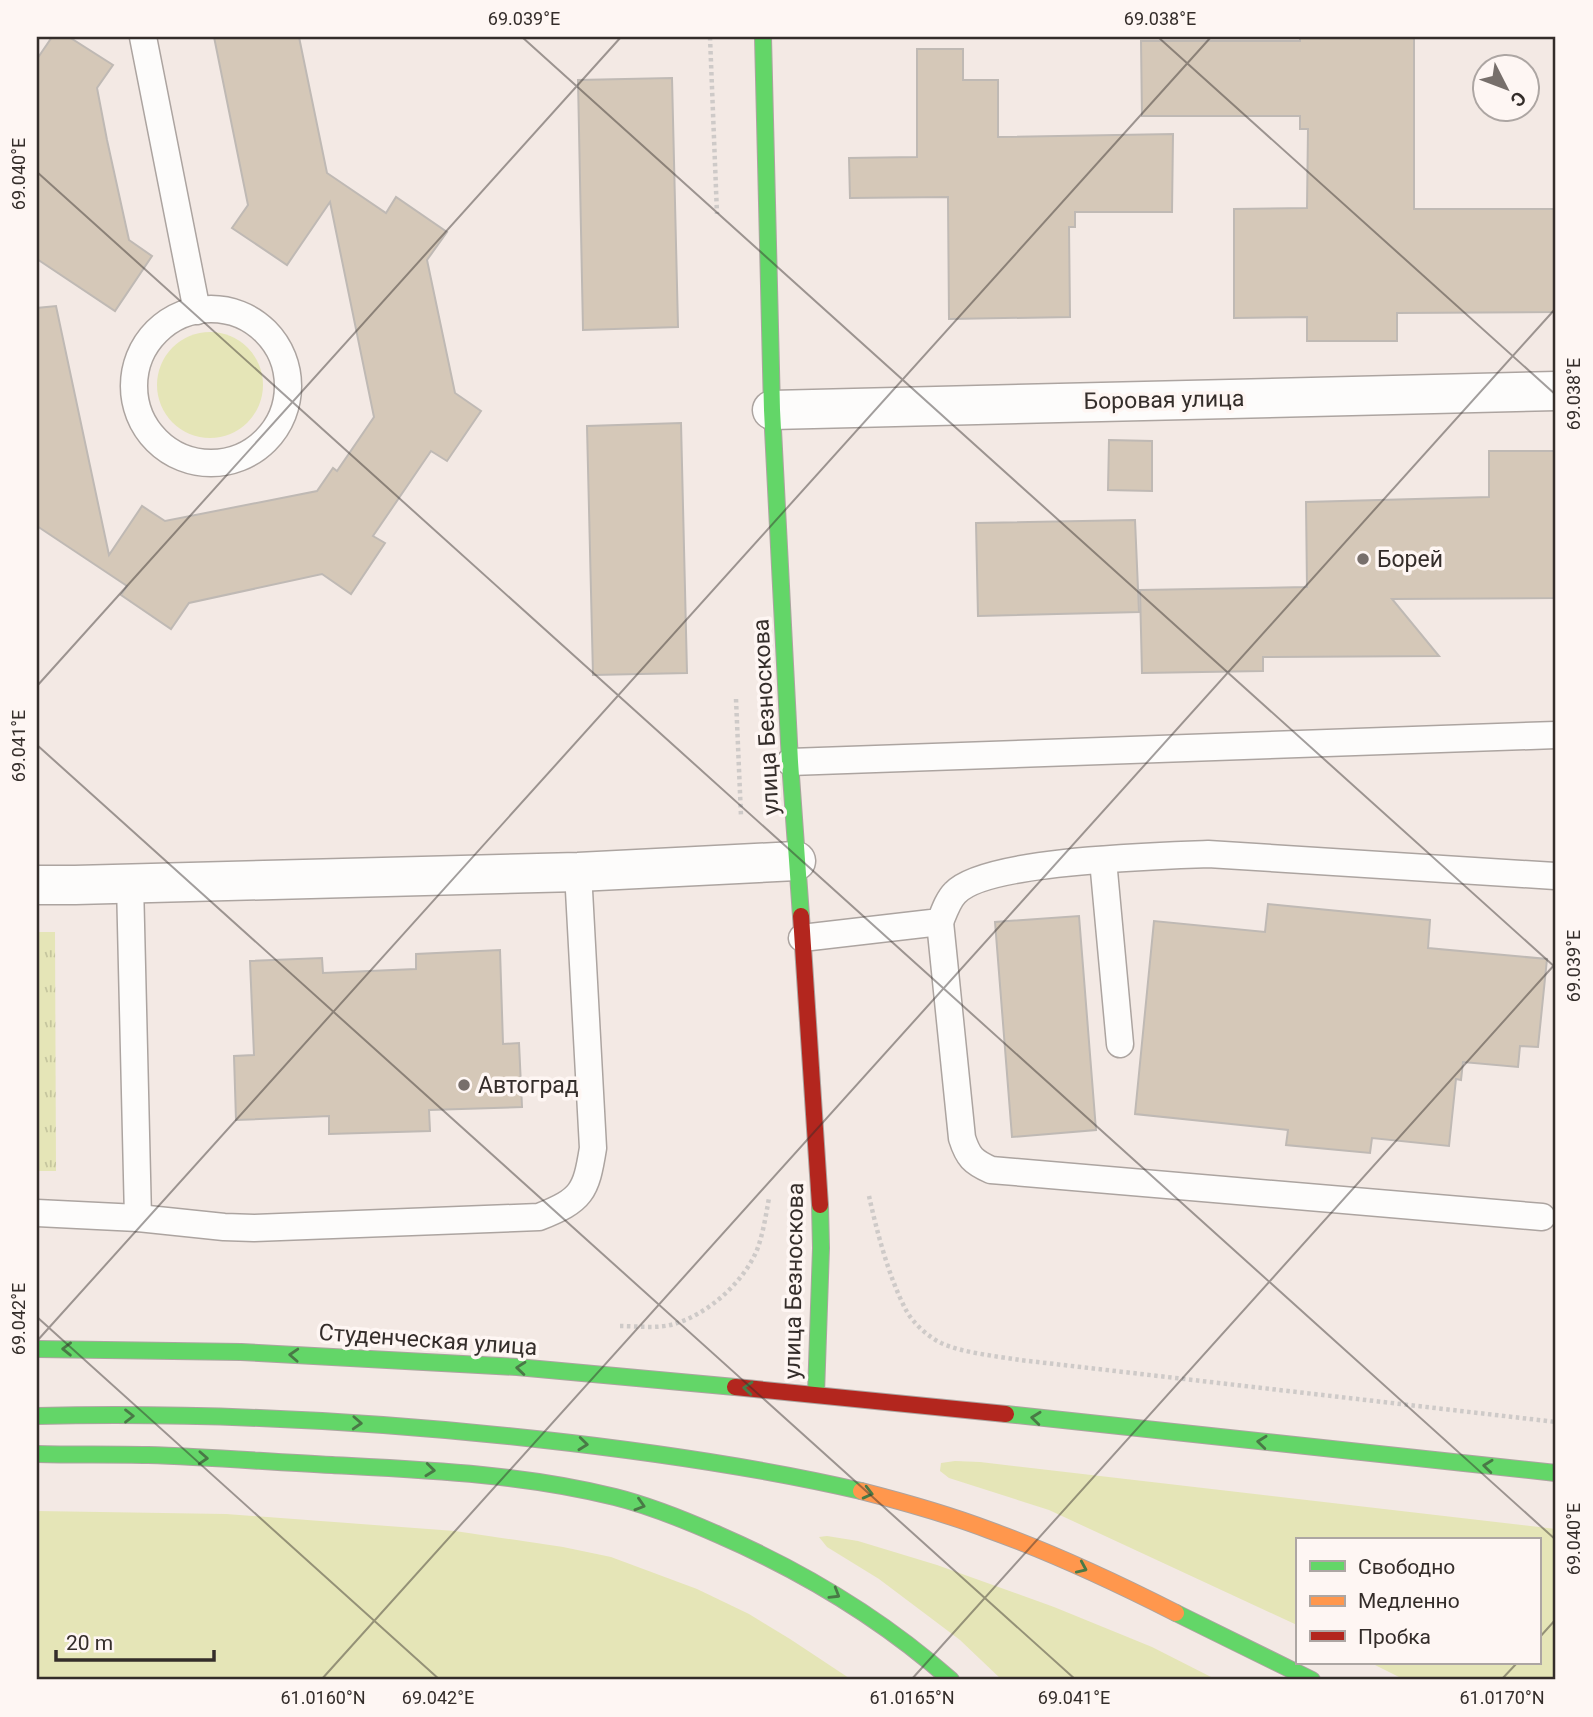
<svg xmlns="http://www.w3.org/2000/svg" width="1593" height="1717" viewBox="0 0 1593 1717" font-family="Roboto,sans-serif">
	<defs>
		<pattern id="park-tufts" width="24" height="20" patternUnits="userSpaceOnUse" patternTransform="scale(1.75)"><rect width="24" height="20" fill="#e5e5b7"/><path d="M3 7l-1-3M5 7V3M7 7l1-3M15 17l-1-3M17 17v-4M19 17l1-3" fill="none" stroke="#c5c59e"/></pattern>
	</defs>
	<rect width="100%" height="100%" fill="#f3e9e4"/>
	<g fill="#e5e5b7">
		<circle cx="210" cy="385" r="53"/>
		<path d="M955,1461L980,1462L1556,1529V1680H1405L1371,1663H1539V1540H1297V1625L1049,1510L949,1478L940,1471L941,1463Z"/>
		<path d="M37,1511L226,1514L455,1531L563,1547L611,1557L697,1589L749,1614L790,1639L852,1680H37Z"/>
		<path d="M827,1536L858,1541L937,1565L1054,1607L1152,1647L1217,1680H1002L960,1640L879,1579L827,1547L819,1537Z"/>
	</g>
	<path fill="url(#park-tufts)" d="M37,932H55L56,1171H37Z"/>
	<g fill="#d5c8b8" stroke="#bfb9b4" stroke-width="2">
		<path d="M52,37H69L113,65L97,88L107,140L129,240L152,256L115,311L37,259V59Z"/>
		<path d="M214,37H299L327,173L386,213L396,197L447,232L427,260L455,393L481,411L447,461L431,451L373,536L385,543L351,594L322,574L189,603L171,629L121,595L127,586L37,526V308L56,306L109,555L142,506L165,521L317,491L333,468L337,471L374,417L330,202L287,265L232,228L248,205Z"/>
		<path d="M1300,37H1414V209H1556V312L1397,313V341H1307V317L1234,318V209L1307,208L1308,129H1300V116H1142L1141,41H1300Z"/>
		<path d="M917,49H963V80H998V137L1173,134L1172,212H1075V227H1069L1070,317L949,319L948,197L850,198L849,158L917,157Z"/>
		<path d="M672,78L678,327L583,330L578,80Z"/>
		<path d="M681,423L687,673L593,675L587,426Z"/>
		<path d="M1109,440L1152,441V491L1108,490Z"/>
		<path d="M1489,451H1556V598L1392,599L1439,656L1263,657V671L1142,673L1140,590L1307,587L1306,502L1489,497Z"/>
		<path d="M1135,520L1139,612L978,616L976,523Z"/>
		<path d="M1268,904L1430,920L1428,948L1547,959L1538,1047L1520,1046L1518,1067L1463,1062L1461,1080L1456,1079L1449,1146L1372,1138L1370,1153L1286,1145L1288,1130L1135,1114L1154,921L1265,932Z"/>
		<path d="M1079,916L1096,1130L1012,1137L995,922Z"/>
		<path d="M500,950L503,1044L519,1043L522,1107L429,1110L430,1131L329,1134V1116L236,1120L234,1056L254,1055L250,961L322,958L323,973L416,969V954Z"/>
	</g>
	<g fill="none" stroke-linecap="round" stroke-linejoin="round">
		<defs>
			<g id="lane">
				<path d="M143,37L197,311"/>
				<circle cx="211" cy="386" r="77"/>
				<path d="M790,762L1556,735"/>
				<path d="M1103,860L1120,1044"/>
				<path d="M130,883L138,1218"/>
				<path d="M940,922L962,1138C968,1157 973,1162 991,1170L1542,1217"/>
				<path d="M802,938L940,922C944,912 948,900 955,893C985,860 1160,856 1208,854L1555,876"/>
				<path d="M37,1213L138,1218L224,1227L254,1228L539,1217C582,1200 586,1192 593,1148L578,872"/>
			</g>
			<g id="street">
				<path d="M772,410L1556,391"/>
				<path d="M37,885H75L578,872L796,861"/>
			</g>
			<g id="fast">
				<path d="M763,37L772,410L790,762L801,916"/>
				<path d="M37,1349L241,1352L517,1367L735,1387"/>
				<path d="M816,1394L821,1248L820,1205"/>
				<path d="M1006,1414L1556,1473"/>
				<path d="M37,1416C203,1412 370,1421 536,1439C645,1451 753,1466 861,1491"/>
				<path d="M37,1454C74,1455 111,1454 148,1455C209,1457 271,1462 332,1465C427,1470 523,1474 615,1497C651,1506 685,1520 719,1535C804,1572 882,1619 951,1680"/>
				<path d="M1176,1613L1312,1680"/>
			</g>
			<path id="slow" d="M861,1491C904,1502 947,1514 989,1530C1053,1553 1115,1582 1176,1613"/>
			<g id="jam">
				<path d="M801,916L820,1205"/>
				<path d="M735,1387L1006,1414"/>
			</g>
		</defs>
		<use href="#lane" stroke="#aca4a0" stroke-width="29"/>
		<use href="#street" stroke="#aca4a0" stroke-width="41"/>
		<use href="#fast" stroke="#aca4a0" stroke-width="18"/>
		<use href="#slow" stroke="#aca4a0" stroke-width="18"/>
		<use href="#jam" stroke="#aca4a0" stroke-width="18"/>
		<g stroke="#cecac8" stroke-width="4.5" stroke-dasharray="3.5 3.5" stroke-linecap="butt">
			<path d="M710,37L717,214"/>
			<path d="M736,699L741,816"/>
			<path d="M869,1196C877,1232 889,1278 906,1310C913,1323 927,1336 941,1343C963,1353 996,1356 1020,1360L1556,1422"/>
			<path d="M620,1326C637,1326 658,1329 674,1324C708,1314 743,1283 757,1250C763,1234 766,1215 769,1198"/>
		</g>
		<use href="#lane" stroke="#fdfcfb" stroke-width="26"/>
		<use href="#street" stroke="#fdfcfb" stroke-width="38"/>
		<use href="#fast" stroke="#63d668" stroke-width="16"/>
		<use href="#slow" stroke="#ff974d" stroke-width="16"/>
		<use href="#jam" stroke="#b3261e" stroke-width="16"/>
	</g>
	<defs><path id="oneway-chevron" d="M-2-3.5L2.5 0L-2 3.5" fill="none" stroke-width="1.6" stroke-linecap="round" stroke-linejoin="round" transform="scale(1.75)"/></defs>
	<g stroke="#497946">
		<use href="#oneway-chevron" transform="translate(67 1349) rotate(-179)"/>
		<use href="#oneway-chevron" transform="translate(294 1355) rotate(-177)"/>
		<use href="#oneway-chevron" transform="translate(521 1368) rotate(-175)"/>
		<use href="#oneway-chevron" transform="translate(748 1388) rotate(-175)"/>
		<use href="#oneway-chevron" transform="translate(129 1416)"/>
		<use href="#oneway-chevron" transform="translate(1036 1418) rotate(-174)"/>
		<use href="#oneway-chevron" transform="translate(357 1423) rotate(3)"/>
		<use href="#oneway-chevron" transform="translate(1262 1442) rotate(-174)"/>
		<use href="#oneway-chevron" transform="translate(583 1444) rotate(6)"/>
		<use href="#oneway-chevron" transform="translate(203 1458) rotate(3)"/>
		<use href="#oneway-chevron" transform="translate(1488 1466) rotate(-174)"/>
		<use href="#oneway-chevron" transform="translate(430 1470) rotate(6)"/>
		<use href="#oneway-chevron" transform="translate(868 1493) rotate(14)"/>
		<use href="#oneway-chevron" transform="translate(640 1505) rotate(17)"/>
		<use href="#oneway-chevron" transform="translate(1082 1568) rotate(24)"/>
		<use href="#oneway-chevron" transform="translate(835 1594) rotate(31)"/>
	</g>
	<path fill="none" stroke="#342d2a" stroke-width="2" stroke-opacity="0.45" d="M522,37L1556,968M1158,37L1556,395M37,172L1556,1540M37,686L621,37M37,745L1076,1680M37,1317L440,1680M37,1341L1211,37M1539,1638L1556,1619M321,1680L1556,308M911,1680L1556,963M1501,1680L1517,1663"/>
	<g fill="#776f6b" stroke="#fef6f3" stroke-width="2.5">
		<circle cx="1363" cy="559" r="7"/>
		<circle cx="464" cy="1085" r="7"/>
	</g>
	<g text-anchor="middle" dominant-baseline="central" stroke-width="7" stroke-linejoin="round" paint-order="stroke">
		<g font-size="23" fill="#342d2a" stroke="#fef6f3">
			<text transform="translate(1164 400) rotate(-1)">Боровая улица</text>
			<text transform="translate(766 717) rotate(-93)">улица Безноскова</text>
			<text transform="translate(794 1281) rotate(-89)">улица Безноскова</text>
			<text transform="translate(428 1340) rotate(4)">Студенческая улица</text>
		</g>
		<g font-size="23" fill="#342d2a" stroke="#fef6f3" text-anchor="start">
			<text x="1377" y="559">Борей</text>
			<text x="478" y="1085">Автоград</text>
		</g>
	</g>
	<rect width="1593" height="1717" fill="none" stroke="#fef6f3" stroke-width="77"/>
	<rect x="1296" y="1538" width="245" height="126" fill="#fef6f3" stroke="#ada6a3" stroke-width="2"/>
	<rect x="1310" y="1561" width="35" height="10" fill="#63d668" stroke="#ada6a3" stroke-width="2"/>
	<text x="1358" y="1574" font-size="21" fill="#342d2a">Свободно</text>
	<rect x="1310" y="1596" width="35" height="10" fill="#ff974d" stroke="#ada6a3" stroke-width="2"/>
	<text x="1358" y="1608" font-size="21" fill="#342d2a">Медленно</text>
	<rect x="1310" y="1631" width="35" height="10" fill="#b3261e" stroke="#ada6a3" stroke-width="2"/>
	<text x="1358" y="1644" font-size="21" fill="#342d2a">Пробка</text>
	<g transform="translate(1506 88) rotate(132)"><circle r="33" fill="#fef6f3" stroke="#ada6a3" stroke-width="2"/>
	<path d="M0-5L12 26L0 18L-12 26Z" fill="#776f6b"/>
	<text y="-10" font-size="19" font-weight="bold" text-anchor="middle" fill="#342d2a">С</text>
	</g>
	<path d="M56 1650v10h158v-10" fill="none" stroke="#342d2a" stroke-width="3.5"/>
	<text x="66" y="1650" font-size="21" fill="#342d2a" stroke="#fef6f3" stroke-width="5" paint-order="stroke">20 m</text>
	<rect x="38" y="38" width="1516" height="1640" fill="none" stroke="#342d2a" stroke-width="2.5"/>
	<g font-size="18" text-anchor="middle" fill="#342d2a">
		<text x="524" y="25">69.039°E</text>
		<text x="1160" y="25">69.038°E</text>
		<text transform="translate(19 174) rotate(-90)" y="6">69.040°E</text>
		<text transform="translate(1574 394) rotate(-90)" y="6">69.038°E</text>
		<text transform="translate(19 746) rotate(-90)" y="6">69.041°E</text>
		<text transform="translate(1574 966) rotate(-90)" y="6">69.039°E</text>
		<text transform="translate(19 1319) rotate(-90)" y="6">69.042°E</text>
		<text transform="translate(1574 1539) rotate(-90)" y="6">69.040°E</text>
		<text x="323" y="1704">61.0160°N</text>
		<text x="438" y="1704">69.042°E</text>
		<text x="912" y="1704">61.0165°N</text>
		<text x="1074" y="1704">69.041°E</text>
		<text x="1502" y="1704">61.0170°N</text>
	</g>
</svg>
